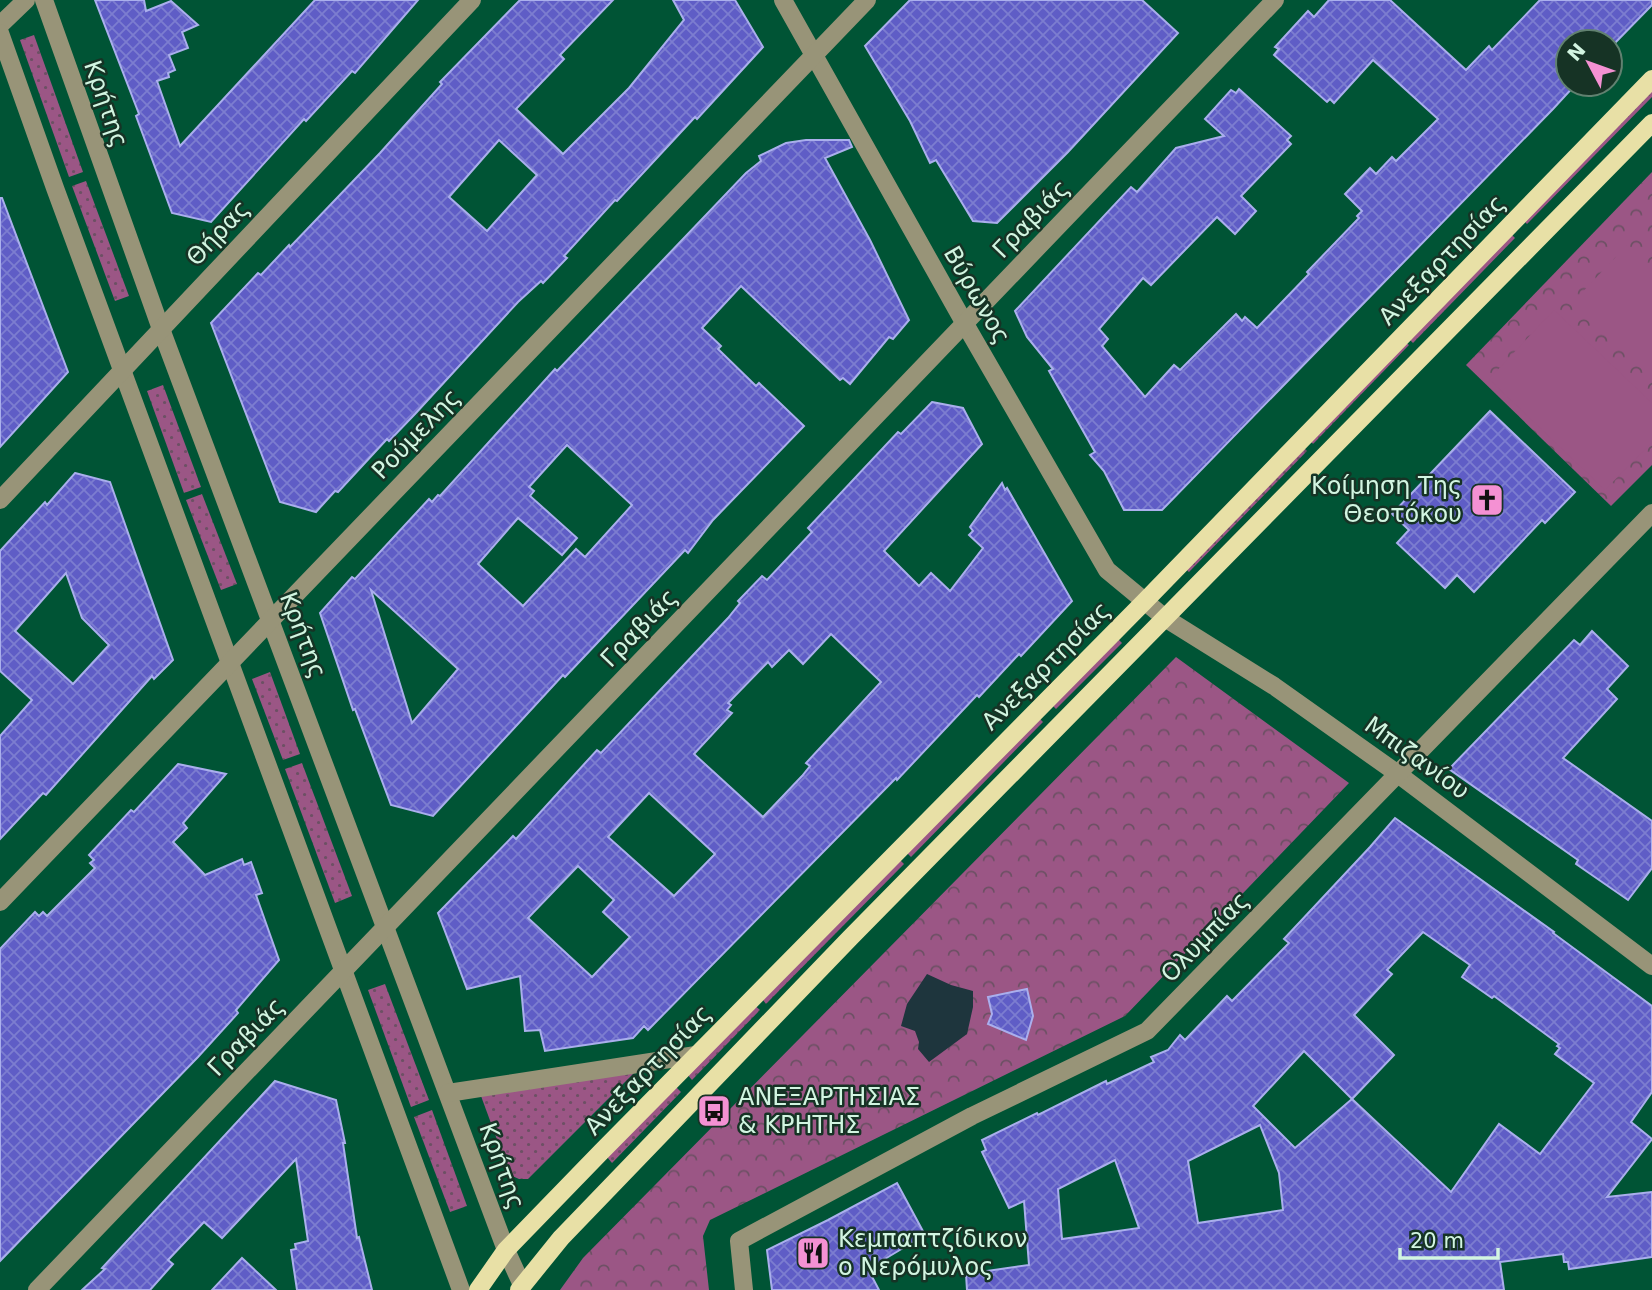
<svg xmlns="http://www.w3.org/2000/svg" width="1652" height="1290" viewBox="0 0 1652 1290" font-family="'DejaVu Sans',sans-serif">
	<defs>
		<pattern id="grass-dots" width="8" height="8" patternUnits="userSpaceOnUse" patternTransform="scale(1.75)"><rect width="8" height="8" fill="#9b5685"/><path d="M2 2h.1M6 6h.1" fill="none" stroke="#6d5064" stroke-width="1.8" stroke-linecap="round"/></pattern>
		<pattern id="park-crowns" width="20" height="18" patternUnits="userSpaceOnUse" patternTransform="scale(1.75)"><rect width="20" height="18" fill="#9b5685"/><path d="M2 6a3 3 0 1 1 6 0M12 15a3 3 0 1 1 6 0" fill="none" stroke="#6d5064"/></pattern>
		<pattern id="building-cross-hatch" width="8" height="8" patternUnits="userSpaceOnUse" patternTransform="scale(1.75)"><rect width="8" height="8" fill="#5f5dc6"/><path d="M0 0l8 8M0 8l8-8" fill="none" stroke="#7c7dd0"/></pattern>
	</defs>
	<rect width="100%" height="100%" fill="#005435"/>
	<g fill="url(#grass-dots)">
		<path d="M34,35L83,172L69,177L20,40Z"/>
		<path d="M1652,88V97L1527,224L1523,220Z"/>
		<path d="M86,181L129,296L115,301L72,186Z"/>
		<path d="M1511,234L1515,238L1413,343L1408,338Z"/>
		<path d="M1405,342L1409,345L1313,444L1309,440Z"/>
		<path d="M163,385L201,487L184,493L147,391Z"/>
		<path d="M1303,447L1307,451L1189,572L1185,569Z"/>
		<path d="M202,494L237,584L221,590L186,500Z"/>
		<path d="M1116,637L1122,643L1056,709L1051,704Z"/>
		<path d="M270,672L300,754L283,760L252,679Z"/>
		<path d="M1039,718L1043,722L911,857L907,853Z"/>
		<path d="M302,763L352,896L335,903L285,769Z"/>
		<path d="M900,860L904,864L766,1004L763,1000Z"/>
		<path d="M385,984L429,1100L411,1107L368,990Z"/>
		<path d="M754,1005L760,1010L692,1080L687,1074Z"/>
		<path d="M645,1062L528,1179H519L510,1175L481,1096Z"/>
		<path d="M676,1087L681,1092L612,1163L607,1157Z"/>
		<path d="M432,1110L467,1206L450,1212L414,1117Z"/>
	</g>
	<g fill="url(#park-crowns)">
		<path d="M1652,172V465L1611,506L1466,365Z"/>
		<path d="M1176,657L1349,783L1125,1016L710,1220L703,1236L709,1290H560L583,1258Z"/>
	</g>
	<g fill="#9b5685">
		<path d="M1627,245L1652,269V376L1575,300Z"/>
		<path d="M1554,310L1652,403V442L1605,490L1489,379Z"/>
	</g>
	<path fill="#1e353d" d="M927,974L951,985L973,991V1007L967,1034L929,1062L918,1049L919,1042L915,1031L901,1026L907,1004Z"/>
	<g fill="url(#building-cross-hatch)" stroke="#aaafed" stroke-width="2" fill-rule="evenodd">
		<path d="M95,0H144L146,11L171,1L198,25L182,32L188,48L169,55L175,70L168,73L169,77L157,81L180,146L315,0H418L355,73L352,71L306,121L304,119L211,222L172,213L136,116L139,114Z"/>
		<path d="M520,0H613L560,55L564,59L516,109L563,154L629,88L684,20L673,0H735L763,47L697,119L695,117L617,201L615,200L564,256L567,258L543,283L541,281L518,302L415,414L389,441L387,439L338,492L335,491L316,512L280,502L211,323L258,273L261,275L289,245L290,247L380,153L442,84L440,82ZM499,140L537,175L487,231L449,197Z"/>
		<path d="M910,0H1142L1178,33L1068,152L997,223L973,221L936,160L930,163L910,121L865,46Z"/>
		<path d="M1329,0H1390L1466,70L1489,46L1492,50L1540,0H1652V5L1610,48V42H1568V84H1576L1553,109L1162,510H1124L1104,471L1090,455L1095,452L1049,371L1053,369L1027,337L1015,311L1131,187L1137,192L1176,148L1224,136L1205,119L1231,90L1236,93L1239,89L1291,136L1287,140L1291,144L1241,196L1256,211L1235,234L1217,217L1151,285L1143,278L1099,329L1108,339L1102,346L1145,397L1174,365L1180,370L1236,314L1242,321L1245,317L1257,328L1309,274L1307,272L1359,218L1357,216L1362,211L1345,194L1370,168L1376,174L1392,157L1396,161L1438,119L1373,60L1334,103L1330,99L1327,102L1274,55L1279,49L1275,47L1308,11L1314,17Z"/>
		<path d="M806,140H849L852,147L825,158L870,240L909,320L893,339L889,337L850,384L843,378L840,380L741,286L702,328L721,346L718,349L756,386L759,383L804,426L713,520L688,553L685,550L565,677L563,675L433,816L391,805L355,709L353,710L320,613L352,577L355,579L429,499L432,502L438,495L440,496L555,369L557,371L746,173L761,161L759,156L786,143ZM567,445L632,505L585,557L576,549L523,606L478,564L518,518L562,555L577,538L530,496L534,491L529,487ZM371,590L458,669L412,723Z"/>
		<path d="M0,198H2L68,372L0,447Z"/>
		<path d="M932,402L963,408L982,444L884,551L919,586L931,573L950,591L983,548L969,535L973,531L970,527L1002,483L1005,490L1007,488L1072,601L1021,656L1019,654L979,697L977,695L897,780L896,778L648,1030L644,1026L633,1038L545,1051L540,1030L525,1031L520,976L467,989L438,913L513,836L516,839L597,750L601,753L728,618L740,603L738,601L762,576L767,580L812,532L808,528L898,432L901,434ZM831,634L881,682L806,763L810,766L802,776L763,817L694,754L732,713L727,710L731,705L728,703L768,662L772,667L789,650L803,664ZM649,793L715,854L674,896L608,837ZM578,866L614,900L603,912L630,937L592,977L528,918Z"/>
		<path d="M1490,411L1575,492L1545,523L1542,520L1474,592L1457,575L1445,588L1397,543L1409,530L1392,514Z"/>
		<path d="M75,473L110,482L173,660L154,679L152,676L46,795L43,793L0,839V736L32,700L0,671V551L45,502L47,505ZM66,573L82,618L109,645L73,684L15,631Z"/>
		<path d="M1592,631L1628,666L1607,689L1617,699L1563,758L1652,821V868L1628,900L1576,864L1578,860L1449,769L1574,640L1580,645Z"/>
		<path d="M178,764L226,774L183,823L187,828L173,842L205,875L242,859L244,865L251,862L262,893L256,895L279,960L236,1010L238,1013L198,1057L0,1261V949L35,912L39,916L43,912L47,916L95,868L90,863L94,860L89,855L131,810L134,812Z"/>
		<path d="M1395,818L1554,932L1553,933L1652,1006V1092L1631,1122L1652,1139L1607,1197L1652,1192V1257L1569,1269L1568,1262H1564L1563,1254L1500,1262L1504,1290H967L966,1274L1029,1265L1024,1201L1009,1208L982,1152L986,1150L982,1140L1037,1113L1038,1115L1106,1081L1107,1084L1154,1062L1151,1057L1168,1050L1180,1035L1185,1040L1227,996L1232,1001L1289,943L1284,939L1370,847ZM1423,932L1470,965L1462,977L1492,998L1494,996L1559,1044L1557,1046L1560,1048L1555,1054L1594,1083L1540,1154L1499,1124L1451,1192L1352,1099L1394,1055L1354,1015L1392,974L1387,970ZM1304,1051L1352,1099L1295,1148L1253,1106ZM1260,1125L1279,1173L1283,1210L1198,1223L1188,1161ZM1115,1160L1139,1228L1062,1239L1058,1189Z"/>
		<path d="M1027,989L1033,1016L1026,1040L988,1024L992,1014L988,997Z"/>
		<path d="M275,1081L336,1100L345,1143H343L357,1238L359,1237L372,1290H297L291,1250L296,1249L295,1244L308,1241L296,1159L222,1238L204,1222L168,1260L173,1264L150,1290H82L105,1269L102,1268Z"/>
		<path d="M897,1183L925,1235L868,1269L879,1290H772L767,1250L828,1220Z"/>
		<path d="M242,1258L276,1290H212Z"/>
	</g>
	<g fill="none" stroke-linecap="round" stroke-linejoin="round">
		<g stroke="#989478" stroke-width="18">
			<path d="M44,0L161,329L506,1250L522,1285"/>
			<path d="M783,0L965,324L1107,570L1165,618L1274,686L1398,774L1652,966"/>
			<path d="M0,25L26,0"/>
			<path d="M0,33L55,188L461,1290"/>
			<path d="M0,500L472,0"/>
			<path d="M0,902L867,0"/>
			<path d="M448,1093L696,1055"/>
			<path d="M37,1290L1275,0"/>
			<path d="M744,1290L739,1241L972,1116L1147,1031L1652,513"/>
		</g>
		<g stroke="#e8e0a6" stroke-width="18">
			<path d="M478,1290L506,1250L601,1152L1144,602L1652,79"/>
			<path d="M519,1290L561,1238L850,938L1652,123"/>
		</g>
	</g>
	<defs>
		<symbol id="church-square" viewBox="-11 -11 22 22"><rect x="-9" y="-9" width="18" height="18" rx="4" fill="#f491d3" stroke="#163325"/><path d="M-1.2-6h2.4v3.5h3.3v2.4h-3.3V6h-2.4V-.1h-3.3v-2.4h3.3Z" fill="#111"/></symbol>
		<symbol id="bus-square" viewBox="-11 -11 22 22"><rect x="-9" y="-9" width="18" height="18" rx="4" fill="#f491d3" stroke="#163325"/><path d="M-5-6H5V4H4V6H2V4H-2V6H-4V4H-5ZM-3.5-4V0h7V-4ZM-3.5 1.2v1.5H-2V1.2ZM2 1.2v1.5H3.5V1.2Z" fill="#111"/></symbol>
		<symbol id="restaurant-square" viewBox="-11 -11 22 22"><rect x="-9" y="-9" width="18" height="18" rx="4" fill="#f491d3" stroke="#163325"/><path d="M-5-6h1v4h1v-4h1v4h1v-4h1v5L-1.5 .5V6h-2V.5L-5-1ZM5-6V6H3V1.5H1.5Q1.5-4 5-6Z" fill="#111"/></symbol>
	</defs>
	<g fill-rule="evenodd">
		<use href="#church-square" x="1468" y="481" width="38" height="38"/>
		<use href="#bus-square" x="695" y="1092" width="38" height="38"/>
		<use href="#restaurant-square" x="794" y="1234" width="38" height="38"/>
	</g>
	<g text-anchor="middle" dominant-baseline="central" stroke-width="5" stroke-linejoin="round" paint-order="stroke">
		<g font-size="24" fill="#d2f5e1" stroke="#163325">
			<text transform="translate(106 104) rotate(71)">Κρήτης</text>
			<text transform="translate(1031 219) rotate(-46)">Γραβιάς</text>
			<text transform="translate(218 233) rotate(-47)">Θήρας</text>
			<text transform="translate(1442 260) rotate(-46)">Ανεξαρτησίας</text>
			<text transform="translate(977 295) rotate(60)">Βύρωνος</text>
			<text transform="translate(416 434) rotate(-46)">Ρούμελης</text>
			<text transform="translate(639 628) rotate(-46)">Γραβιάς</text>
			<text transform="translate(303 635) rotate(69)">Κρήτης</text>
			<text transform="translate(1046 666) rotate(-45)">Ανεξαρτησίας</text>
			<text transform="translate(1417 758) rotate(36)">Μπιζανίου</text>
			<text transform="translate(1205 937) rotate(-46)">Ολυμπίας</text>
			<text transform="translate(246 1037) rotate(-46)">Γραβιάς</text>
			<text transform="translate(648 1070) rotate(-46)">Ανεξαρτησίας</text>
			<text transform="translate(502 1166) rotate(70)">Κρήτης</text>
		</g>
		<g font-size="24" fill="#d2f5e1" stroke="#163325" text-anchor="start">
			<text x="1462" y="486" text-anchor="end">Κοίμηση Της<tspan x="1462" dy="28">Θεοτόκου</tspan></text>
			<text x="738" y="1097">ΑΝΕΞΑΡΤΗΣΙΑΣ<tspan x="738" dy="28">&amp; ΚΡΗΤΗΣ</tspan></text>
			<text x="838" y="1239">Κεμπαπτζίδικον<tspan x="838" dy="28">ο Νερόμυλος</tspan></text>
		</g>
	</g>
	<g transform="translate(1589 63) rotate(311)"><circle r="33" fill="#163325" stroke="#618170" stroke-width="2"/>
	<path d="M0-5L12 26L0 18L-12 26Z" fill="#f491d3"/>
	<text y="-10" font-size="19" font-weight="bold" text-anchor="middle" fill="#d2f5e1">N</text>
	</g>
	<path d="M1400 1248v10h98v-10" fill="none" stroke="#d2f5e1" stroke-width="3.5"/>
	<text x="1410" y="1248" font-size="21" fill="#d2f5e1" stroke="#163325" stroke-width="5" paint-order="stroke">20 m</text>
</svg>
